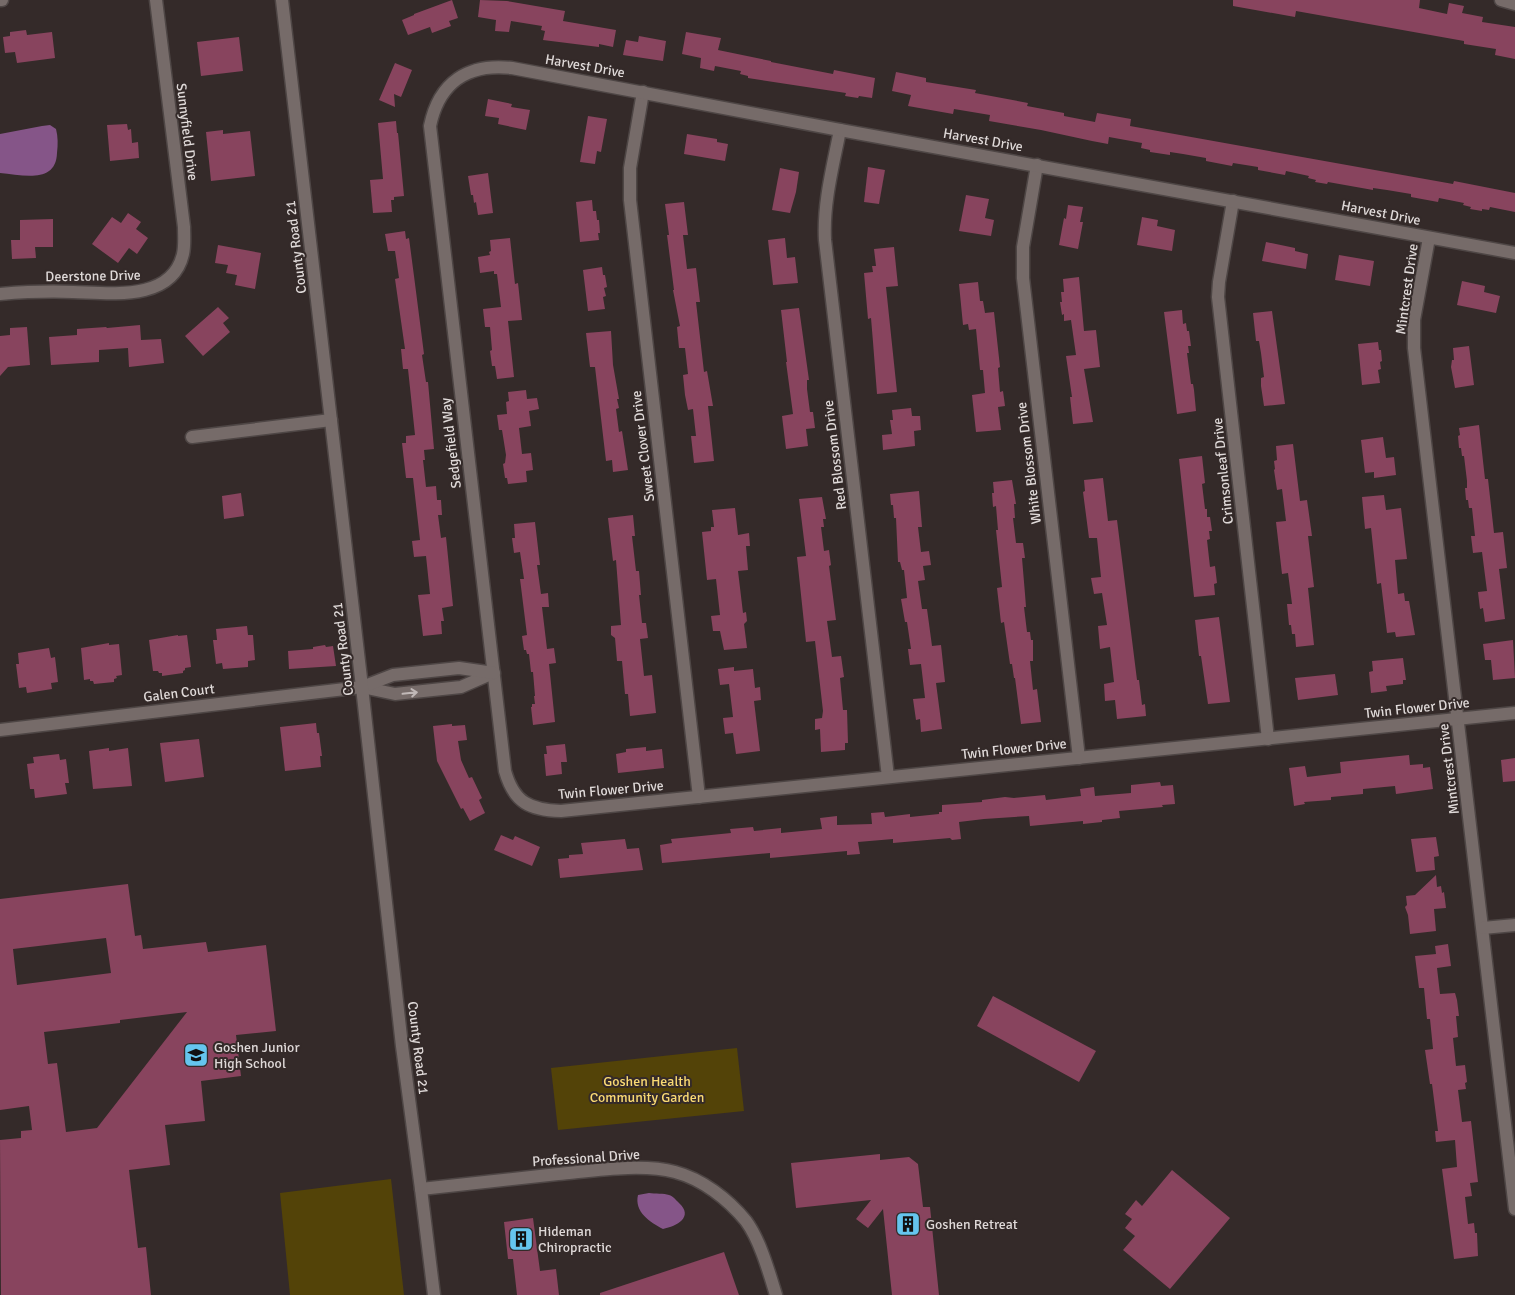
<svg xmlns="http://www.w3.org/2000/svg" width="1515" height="1295" viewBox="0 0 1515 1295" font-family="Signika,sans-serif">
	<rect width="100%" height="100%" fill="#342a29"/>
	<g fill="#534308">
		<path d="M737,1048L744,1111L558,1130L551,1068Z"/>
		<path d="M391,1179L404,1295H290L280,1193Z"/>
	</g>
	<g fill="#855588">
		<path d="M50,125L56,129C58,137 58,144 57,153C56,184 23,175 0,173V134L42,126Z"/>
		<path d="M649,1193C655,1194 664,1193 669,1195C673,1196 676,1200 679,1203C694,1217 677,1226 663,1229C650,1222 634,1212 638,1195Z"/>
	</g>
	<g fill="#88445e" fill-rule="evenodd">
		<path d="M452,0L458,18L449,21L451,26L432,33L430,27L408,35L402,20L414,15V14Z"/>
		<path d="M480,0L507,1L565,11L563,21L616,30L613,47L599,44V47L543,40L545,31L541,30L542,26L511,21L509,32L495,31L496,20L478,17Z"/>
		<path d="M1233,0H1420L1419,8L1447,14L1449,3L1464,6L1462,13L1483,17L1482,22L1515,27V59L1495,55L1496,49L1464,44V41L1296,11L1295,17L1233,6Z"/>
		<path d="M26,30L27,35L52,32L55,58L17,63L15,52L5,53L3,37L10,36V32Z"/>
		<path d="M686,32L721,38L718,50L771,61V62L833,74L834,70L875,78L872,98L859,96L858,98L845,96L846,93L748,78V76L740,74L741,71L715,66L714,71L700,68L701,58L682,54Z"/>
		<path d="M639,36L666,41L663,61L623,55L626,40L638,42Z"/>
		<path d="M239,37L243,71L201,76L197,42Z"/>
		<path d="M395,63L412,70L401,97L394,94L395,107L379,100Z"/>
		<path d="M896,72L926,78V82L976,90L975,93L1028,103L1027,106L1064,113V116L1095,122L1097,113L1131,119L1130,126L1453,184L1454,181L1515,193V212L1490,207L1489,210L1482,209V211L1470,209L1471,207L1463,205L1464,203L1439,198L1438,202L1411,197V194L1387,190L1373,188V190L1328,182L1327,184L1315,182L1316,180L1308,178L1309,176L1286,171L1285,175L1258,170V167L1233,163L1232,166L1206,161V158L1183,154L1170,152V155L1150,152V150L1141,148L1142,143L1109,137L1108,144L1092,141L1041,130L989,121L990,115L954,109L953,114L908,106L911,95L892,91Z"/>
		<path d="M488,99L512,104L511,107L530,110L526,130L498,124L499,118L485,116Z"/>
		<path d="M588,116L607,119L601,152L597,151L595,164L580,162Z"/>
		<path d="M396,121L397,133H398L404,196L394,197V200H391L392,212L373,213L370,180L383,179L378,123Z"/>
		<path d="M127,124L128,130L131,129L132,143L138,142L139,158L110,161L107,125Z"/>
		<path d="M223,130V134L250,131L255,176L211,181L206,132Z"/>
		<path d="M687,134L717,139V142L728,144L725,161L684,154Z"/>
		<path d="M868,167L885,170L879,204L864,202Z"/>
		<path d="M780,168L799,172L796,192L790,213L772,210Z"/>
		<path d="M488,173L493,213L478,215L476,202L474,203L473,195H471L468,176Z"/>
		<path d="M966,195L989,199L985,218L994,220L991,236L959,231Z"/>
		<path d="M592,200L593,211H596L597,220H599L600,233H598L599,240L580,242L576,202Z"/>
		<path d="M684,202L688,235H683L687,269L696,268L700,302H696L704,372L707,371L713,406H708L714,461L694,463L691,436H696L693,409L688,410L685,395L683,375L688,374L685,348H679L677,327L680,326L673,290H674L667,235H669L665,204Z"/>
		<path d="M1068,205L1083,207L1080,222H1083L1078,249L1059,245L1064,218L1066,219Z"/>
		<path d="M128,213L141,222L136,229L148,238L137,254L129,248L118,263L92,244L112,217L121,223Z"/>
		<path d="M1142,217L1158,220L1157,226L1175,230L1172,251L1137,245Z"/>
		<path d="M53,219V247H35L36,258L12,259L11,240H20V220Z"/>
		<path d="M405,231L406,239L409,238L414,276L424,354L422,355L426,382H428L434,449L424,450L425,460H423L426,487L436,486L437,500H441L442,515H438L441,538L446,537L453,606L442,608L444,621H441L442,634L423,636L418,595L430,594L426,556L414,557L412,541L420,540L413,478H406L402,443H406V436L415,435L408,369H403L401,349H405L395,279L399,278L395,251H388L385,234Z"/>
		<path d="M510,238L515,284L518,283L522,320L508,321L514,377L497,379L495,366H492L490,351L492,350L490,327H485L483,309L501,307L497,274H494V271L480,273L478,257L490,255L489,252L491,251L490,240Z"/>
		<path d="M785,238L787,258L795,257L798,283L773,285L768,240Z"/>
		<path d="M1266,242L1295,248V251L1308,254L1306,269L1262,261Z"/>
		<path d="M218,245L261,253L255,289L235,285L237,275L226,273L228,265L215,263Z"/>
		<path d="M894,247L898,286L886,287L897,392L877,394L873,342L871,318L868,319L864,273L873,272L872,266H876L874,249Z"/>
		<path d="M1339,255L1374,261L1370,286L1335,280Z"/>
		<path d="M602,267L603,275H605L607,287L604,288L606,296L603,297L605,309L588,311L583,270Z"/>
		<path d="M1079,277L1084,331L1096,330L1100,367L1084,369L1093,422L1073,424L1070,397H1072L1066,356L1076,355L1071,320L1064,321V314L1062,315L1060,302H1062L1061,292H1064L1063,279Z"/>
		<path d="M1462,281L1485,286L1484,292L1500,296L1496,313L1457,305Z"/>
		<path d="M978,282L980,301H983L985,313L994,312L1000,367L998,368L1000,392L1003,391L1005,406L998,407L1001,430L976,432L972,395L985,393L983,370H980L976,329L969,330L968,324L963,325L959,284Z"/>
		<path d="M218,307L229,318L223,323L230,332L203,356L185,336Z"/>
		<path d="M799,308L809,380H807V389L810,412H813L815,428L806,429L808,446L786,449L782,416L793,414L786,362H787L781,310Z"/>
		<path d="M1182,310L1183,324L1186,323L1187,331H1189L1191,346H1188L1189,353H1187L1191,384H1193L1194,390L1196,411L1177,414L1164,312Z"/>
		<path d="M1272,311L1285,404L1264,406L1261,386V378L1264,377L1261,353L1259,341H1256L1253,313Z"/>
		<path d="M140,325L141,340L161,339L164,363L129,367L128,348L99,350V362L51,365L49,337L77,335V329L106,327L107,328Z"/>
		<path d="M27,327L30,365L8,367L0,376V336L10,335V328Z"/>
		<path d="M611,331L613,365L619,399H617L619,408L616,409L619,432L622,431L628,470L613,472L612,460L606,461L595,367H590L586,333Z"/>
		<path d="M1378,342L1379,350H1381L1382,361L1380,362L1381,369L1378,370L1380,383L1362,385L1358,344Z"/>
		<path d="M1469,346L1474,385L1455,388L1451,367L1452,360H1454L1453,348Z"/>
		<path d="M526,390L527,399L537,398L539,409L529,411L531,426L519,428L522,454L531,453L533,470L526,471L527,482L508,484L507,478H505L503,464L505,463L506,455L502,430H499L497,415L507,414L506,402L509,401L508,392Z"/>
		<path d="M911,408L912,416H920L921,430L914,431L915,446L883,450L882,435L892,434L890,420H893L892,410Z"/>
		<path d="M1479,425L1485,479H1488L1494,533L1503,532L1507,568L1499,569L1505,619L1485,622L1483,608L1480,609L1478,592L1487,591L1482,552L1473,553L1471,536H1475L1472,508H1469L1468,500H1466L1465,488H1467V481L1464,456H1462L1461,448H1459L1458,436L1460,435L1459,428Z"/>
		<path d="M1383,437L1386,458L1394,457L1396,475L1374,478V472L1365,473L1361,440Z"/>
		<path d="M1293,444L1300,501L1307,500L1312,536H1308L1314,587L1308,588L1314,645L1296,647L1295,634H1292L1291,625H1289L1287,604H1292L1288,573L1282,574L1276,522L1286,521L1282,489L1277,490L1274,470L1275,469L1274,461L1277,460L1276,446Z"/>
		<path d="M1202,456L1205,483L1202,484L1205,509H1207V517H1210L1212,531H1209L1210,539L1207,540L1210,567L1215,566L1217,583L1214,584L1215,595L1194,597L1179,459Z"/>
		<path d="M1103,478L1108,521L1117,520L1137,680H1139L1142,705L1145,704L1146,716L1117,719L1115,700L1105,701L1104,684L1114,682L1110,647L1100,649L1098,626L1107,625L1102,593L1094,594L1091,578L1101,577L1097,538H1089L1083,492L1085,491L1084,480Z"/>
		<path d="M1012,480L1016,504H1014L1015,518H1013L1016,543H1023L1025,558H1022L1025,594L1026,607H1024L1027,632H1030L1031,640H1033V661H1030L1033,690L1037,689L1041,722L1021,724L1015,678H1014L1012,664H1010L1004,622L1001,623L997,588L1002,587L996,530H998L996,506L993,507L992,493H994L993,482Z"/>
		<path d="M919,491L922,527H918L921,552L929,551L931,565L923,566L925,580L918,581L922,609H927L932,646L941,645L945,682L936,683L942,729L921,732L920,719L916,720L913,699L925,698L921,664L910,665L908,649H911L907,622H905L901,599L907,598L904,570H902L900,562H898L896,518H894L893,505H891L890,494Z"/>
		<path d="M241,493L244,516L224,519L222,496Z"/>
		<path d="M1384,495L1386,510L1401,508L1407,559L1395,560L1398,594L1404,593L1405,601H1409L1415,635L1396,637L1395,632L1387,633L1381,583L1377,584L1371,528L1365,529L1362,497Z"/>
		<path d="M822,497L826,519H823L824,527H821L824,551L829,550L831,565L829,566L836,620L827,621L832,657L841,656L844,677L840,678L843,710H847L848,743H845V750L821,752L820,729L815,730V719L822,718L823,711L815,641L806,642L797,557L806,556L799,499Z"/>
		<path d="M735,508L738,535L749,533L750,546H746L748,570L738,571L743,613L746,612L747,621L744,624L747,648L724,650L720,631H713L711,616L720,615L716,579L707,580L702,532L711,531V527H714L712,510Z"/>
		<path d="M633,515L635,536H632L636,571H639L641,595H639L642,623H646L648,638L640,639L644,676L652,675L656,713L630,716L628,694H625L622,661H617L615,638L611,635V626L621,625L616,560L613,561L608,518Z"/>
		<path d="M535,522L540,565H537L541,594L548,593L549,607H542L547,649L554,648L556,663L549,664L555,722L533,725L531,707H532V704H535L534,696H535L533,672H531L529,654H527L526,650H524L522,636L527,635L520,579H524L520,552L514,553L512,538H515L514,524Z"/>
		<path d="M1219,617L1230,702L1208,704L1201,656H1199L1195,620Z"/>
		<path d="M247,626L248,635H253L255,660L248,661V667L223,669L222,663L216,664L213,640H217L216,629Z"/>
		<path d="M178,635V636L187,635L191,667L185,668V670L183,671V673L162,676V673H159L158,671H153L149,640Z"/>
		<path d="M1513,640L1515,678L1493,680L1491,660H1485L1483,644Z"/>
		<path d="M109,643V645L119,644L122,675L116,676L117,678L114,679V682L94,684L93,681H90V679L84,680L81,648Z"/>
		<path d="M325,645L326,647L333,646L336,666L289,669L288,651L313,649V647Z"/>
		<path d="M49,648L51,658L55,657L58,682L51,683L52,689L27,693L26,687L19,688L16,664H19L18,653Z"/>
		<path d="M1403,658L1406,680H1403V684L1386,686L1387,691L1371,693L1369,672L1373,671L1372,661Z"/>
		<path d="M734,667V671L753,669L755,688L760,687L761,700L754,701L760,751L736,754L733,733L725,734L723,718L733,717L729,684L720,685L718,669Z"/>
		<path d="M1335,674L1338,695L1298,700L1295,678Z"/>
		<path d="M316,723L317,733H319L322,756H320L321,767L285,771L280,727Z"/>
		<path d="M452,724V726L465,725L467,740L458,741L461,760L469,778L472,777L482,798L479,800L485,813L470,821L463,808L461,809L437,761L433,726Z"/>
		<path d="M199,739L204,777L165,782L160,743Z"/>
		<path d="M565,744L567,762H561L562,774L546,776L544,754H547L546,746Z"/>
		<path d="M646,747V751L662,749L664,768L618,773L616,754L626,752V749Z"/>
		<path d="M109,748V751L128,748L132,786L93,789L89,751Z"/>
		<path d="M59,754L60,760L66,759L69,783H65L67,794L35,798L34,789H30L27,764L34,763L33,757Z"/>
		<path d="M1409,755L1410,765L1423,764V768L1430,767L1433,789L1396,794L1395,786L1363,789V794L1331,797V800L1304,802L1305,804L1294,806L1289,768L1305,766L1307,777L1341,773L1340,762Z"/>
		<path d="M1515,758V781L1503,782L1501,760Z"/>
		<path d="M1160,782L1161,786L1173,785L1175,804L1162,805L1163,807L1119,811L1120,818L1102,820V822L1083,824V821L1030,826L1029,816L984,819L959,822L961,839L952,840L950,838L893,843V839L858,842L860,854L847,855V851L770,858V853L662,863L660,845L672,843L671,839L731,833L730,829L753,827L754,831L781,828V833L822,829L820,818L837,816V825L872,824L871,813L884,812L885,817L910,814V817L939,814V812H942V805L982,802V800L1005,797L1014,798L1045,795L1046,800L1081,796L1080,789L1094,787L1095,796L1131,793V785Z"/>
		<path d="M501,835L513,840L515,836L540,847L532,866L494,850Z"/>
		<path d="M1436,837L1439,856L1434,857L1435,870L1416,872L1411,839Z"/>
		<path d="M625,839L627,849L639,848L643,870L560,878L558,859L569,858V855L583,854L581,843Z"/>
		<path d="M1436,875L1437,887L1441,886L1442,893L1444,892L1446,908L1434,909L1436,931L1410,934L1408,915L1405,907L1407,905L1406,896L1415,895Z"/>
		<path d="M128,884L135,936L141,935L143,949L206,942L208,952L266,945L276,1031L236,1035L241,1076L201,1081L205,1121L165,1125L170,1165L129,1170L138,1248L146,1247L151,1295H1L0,1140L21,1138V1131L32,1130L29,1106L0,1110V899ZM106,938L111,973L17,985L13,949ZM187,1012L97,1128L66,1132L57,1063L48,1064L44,1032L120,1023V1020Z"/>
		<path d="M1448,944L1451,966L1437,968L1440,994L1455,993L1457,1000L1459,1016H1456L1458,1037L1453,1038L1456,1066L1465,1065L1467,1082L1465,1083L1466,1089L1458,1090L1462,1122L1471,1121L1478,1182L1470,1183L1472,1196L1465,1197L1468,1224L1474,1223L1475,1233H1477L1478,1256L1454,1259L1442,1169L1457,1167L1455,1140L1436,1142L1435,1131H1438L1432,1084H1430L1425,1050L1433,1049L1430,1019H1427L1424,988H1419L1415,956L1436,954L1435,946Z"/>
		<path d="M993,996L1096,1051L1079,1082L977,1026Z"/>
		<path d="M880,1154V1160L909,1157L918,1164L923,1207H930L939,1295H892L883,1209L868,1228L856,1219L871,1200L796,1208L791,1163Z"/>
		<path d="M1172,1170L1230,1218L1170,1289L1123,1250L1135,1236L1125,1228L1132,1219L1125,1214L1136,1200L1142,1206Z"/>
		<path d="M533,1218L540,1271L556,1269L559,1295H517L513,1259H508L504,1222Z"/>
		<path d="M724,1252L739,1295H600V1293Z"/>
	</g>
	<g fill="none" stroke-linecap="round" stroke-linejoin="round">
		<defs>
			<g id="minor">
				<path d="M0,0H2"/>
				<path d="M1501,0L1515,4"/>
				<path d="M643,92L630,168V200L699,797"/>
				<path d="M840,130C833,166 823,203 825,240L888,777"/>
				<path d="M1037,165L1023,247V278L1079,758"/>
				<path d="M1233,201L1219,282L1218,297L1268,739"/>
				<path d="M1429,238L1414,320V348L1515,1209"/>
				<path d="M1515,253L840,130L512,68C468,63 439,82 430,126L505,771C514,803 530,810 561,811L1515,713"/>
				<path d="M0,294C24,292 49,291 73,292C110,293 172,302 183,254C185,245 184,236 184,227L156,0"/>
				<path d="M192,437L331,420"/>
				<path d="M362,687L395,694L461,687L493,673"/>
				<path d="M0,730L362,687L393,675L459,668L494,673"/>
				<path d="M1483,928L1515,925"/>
				<path d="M421,1189C467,1184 512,1179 558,1174C592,1171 641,1163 675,1172C702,1179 728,1199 746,1221C760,1240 769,1272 776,1295"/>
			</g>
			<path id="tertiary" d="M282,0L362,687L402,1046L421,1189L434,1295"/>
		</defs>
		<use href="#minor" stroke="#4e4645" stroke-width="15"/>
		<use href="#tertiary" stroke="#4e4645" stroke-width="15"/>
		<use href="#minor" stroke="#766b69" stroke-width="12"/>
		<use href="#tertiary" stroke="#766b69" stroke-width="12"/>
	</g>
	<defs><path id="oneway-shaft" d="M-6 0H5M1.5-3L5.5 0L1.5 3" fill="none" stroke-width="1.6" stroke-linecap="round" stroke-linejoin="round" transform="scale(1.25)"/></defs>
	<use stroke="#c0b8b7" href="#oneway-shaft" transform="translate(410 693) rotate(-6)"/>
	<defs>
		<symbol id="school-square" viewBox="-11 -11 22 22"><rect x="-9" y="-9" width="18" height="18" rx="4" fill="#65c5ee" stroke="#342a29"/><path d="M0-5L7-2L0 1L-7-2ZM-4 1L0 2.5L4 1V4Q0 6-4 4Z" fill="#111"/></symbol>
		<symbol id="building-square" viewBox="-11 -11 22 22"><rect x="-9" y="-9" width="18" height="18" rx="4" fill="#65c5ee" stroke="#342a29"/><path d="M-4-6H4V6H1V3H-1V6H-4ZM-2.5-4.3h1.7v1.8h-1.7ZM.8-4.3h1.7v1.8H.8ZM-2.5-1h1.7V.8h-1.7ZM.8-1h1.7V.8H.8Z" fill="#111"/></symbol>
	</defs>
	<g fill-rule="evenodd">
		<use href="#school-square" x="182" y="1041" width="28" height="28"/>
		<use href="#building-square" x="894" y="1210" width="28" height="28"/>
		<use href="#building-square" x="507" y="1225" width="28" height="28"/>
	</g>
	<g text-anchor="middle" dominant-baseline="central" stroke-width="4" stroke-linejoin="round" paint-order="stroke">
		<g font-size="14" fill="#dfd9d8" stroke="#342a29">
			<text transform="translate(585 66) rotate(10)">Harvest Drive</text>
			<text transform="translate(187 132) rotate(83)">Sunnyfield Drive</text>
			<text transform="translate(983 140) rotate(10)">Harvest Drive</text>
			<text transform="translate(1381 213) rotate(11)">Harvest Drive</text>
			<text transform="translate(296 247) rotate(-97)">County Road 21</text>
			<text transform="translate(93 276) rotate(-1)">Deerstone Drive</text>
			<text transform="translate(1407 289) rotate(-82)">Mintcrest Drive</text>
			<text transform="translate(451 443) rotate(-97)">Sedgefield Way</text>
			<text transform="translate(643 446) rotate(-97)">Sweet Clover Drive</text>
			<text transform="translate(835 455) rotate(-97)">Red Blossom Drive</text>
			<text transform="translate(1029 463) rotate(-97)">White Blossom Drive</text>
			<text transform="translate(1223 471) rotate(-96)">Crimsonleaf Drive</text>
			<text transform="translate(343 649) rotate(-97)">County Road 21</text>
			<text transform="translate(179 693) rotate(-7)">Galen Court</text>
			<text transform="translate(1417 708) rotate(-6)">Twin Flower Drive</text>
			<text transform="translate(1014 749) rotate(-6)">Twin Flower Drive</text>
			<text transform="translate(1449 769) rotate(-97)">Mintcrest Drive</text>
			<text transform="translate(611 790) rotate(-5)">Twin Flower Drive</text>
			<text transform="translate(418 1048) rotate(83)">County Road 21</text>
			<text transform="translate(586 1158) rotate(-4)">Professional Drive</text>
		</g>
		<g font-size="14" fill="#dfd9d8" stroke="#342a29" text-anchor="start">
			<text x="214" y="1047">Goshen Junior<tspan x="214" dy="16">High School</tspan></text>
			<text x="926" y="1224">Goshen Retreat</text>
			<text x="538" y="1231">Hideman<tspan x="538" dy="16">Chiropractic</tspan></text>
		</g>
		<g font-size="14" fill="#fada73" stroke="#342a29">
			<text x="647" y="1081">Goshen Health<tspan x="647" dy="16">Community Garden</tspan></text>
		</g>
	</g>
</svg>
